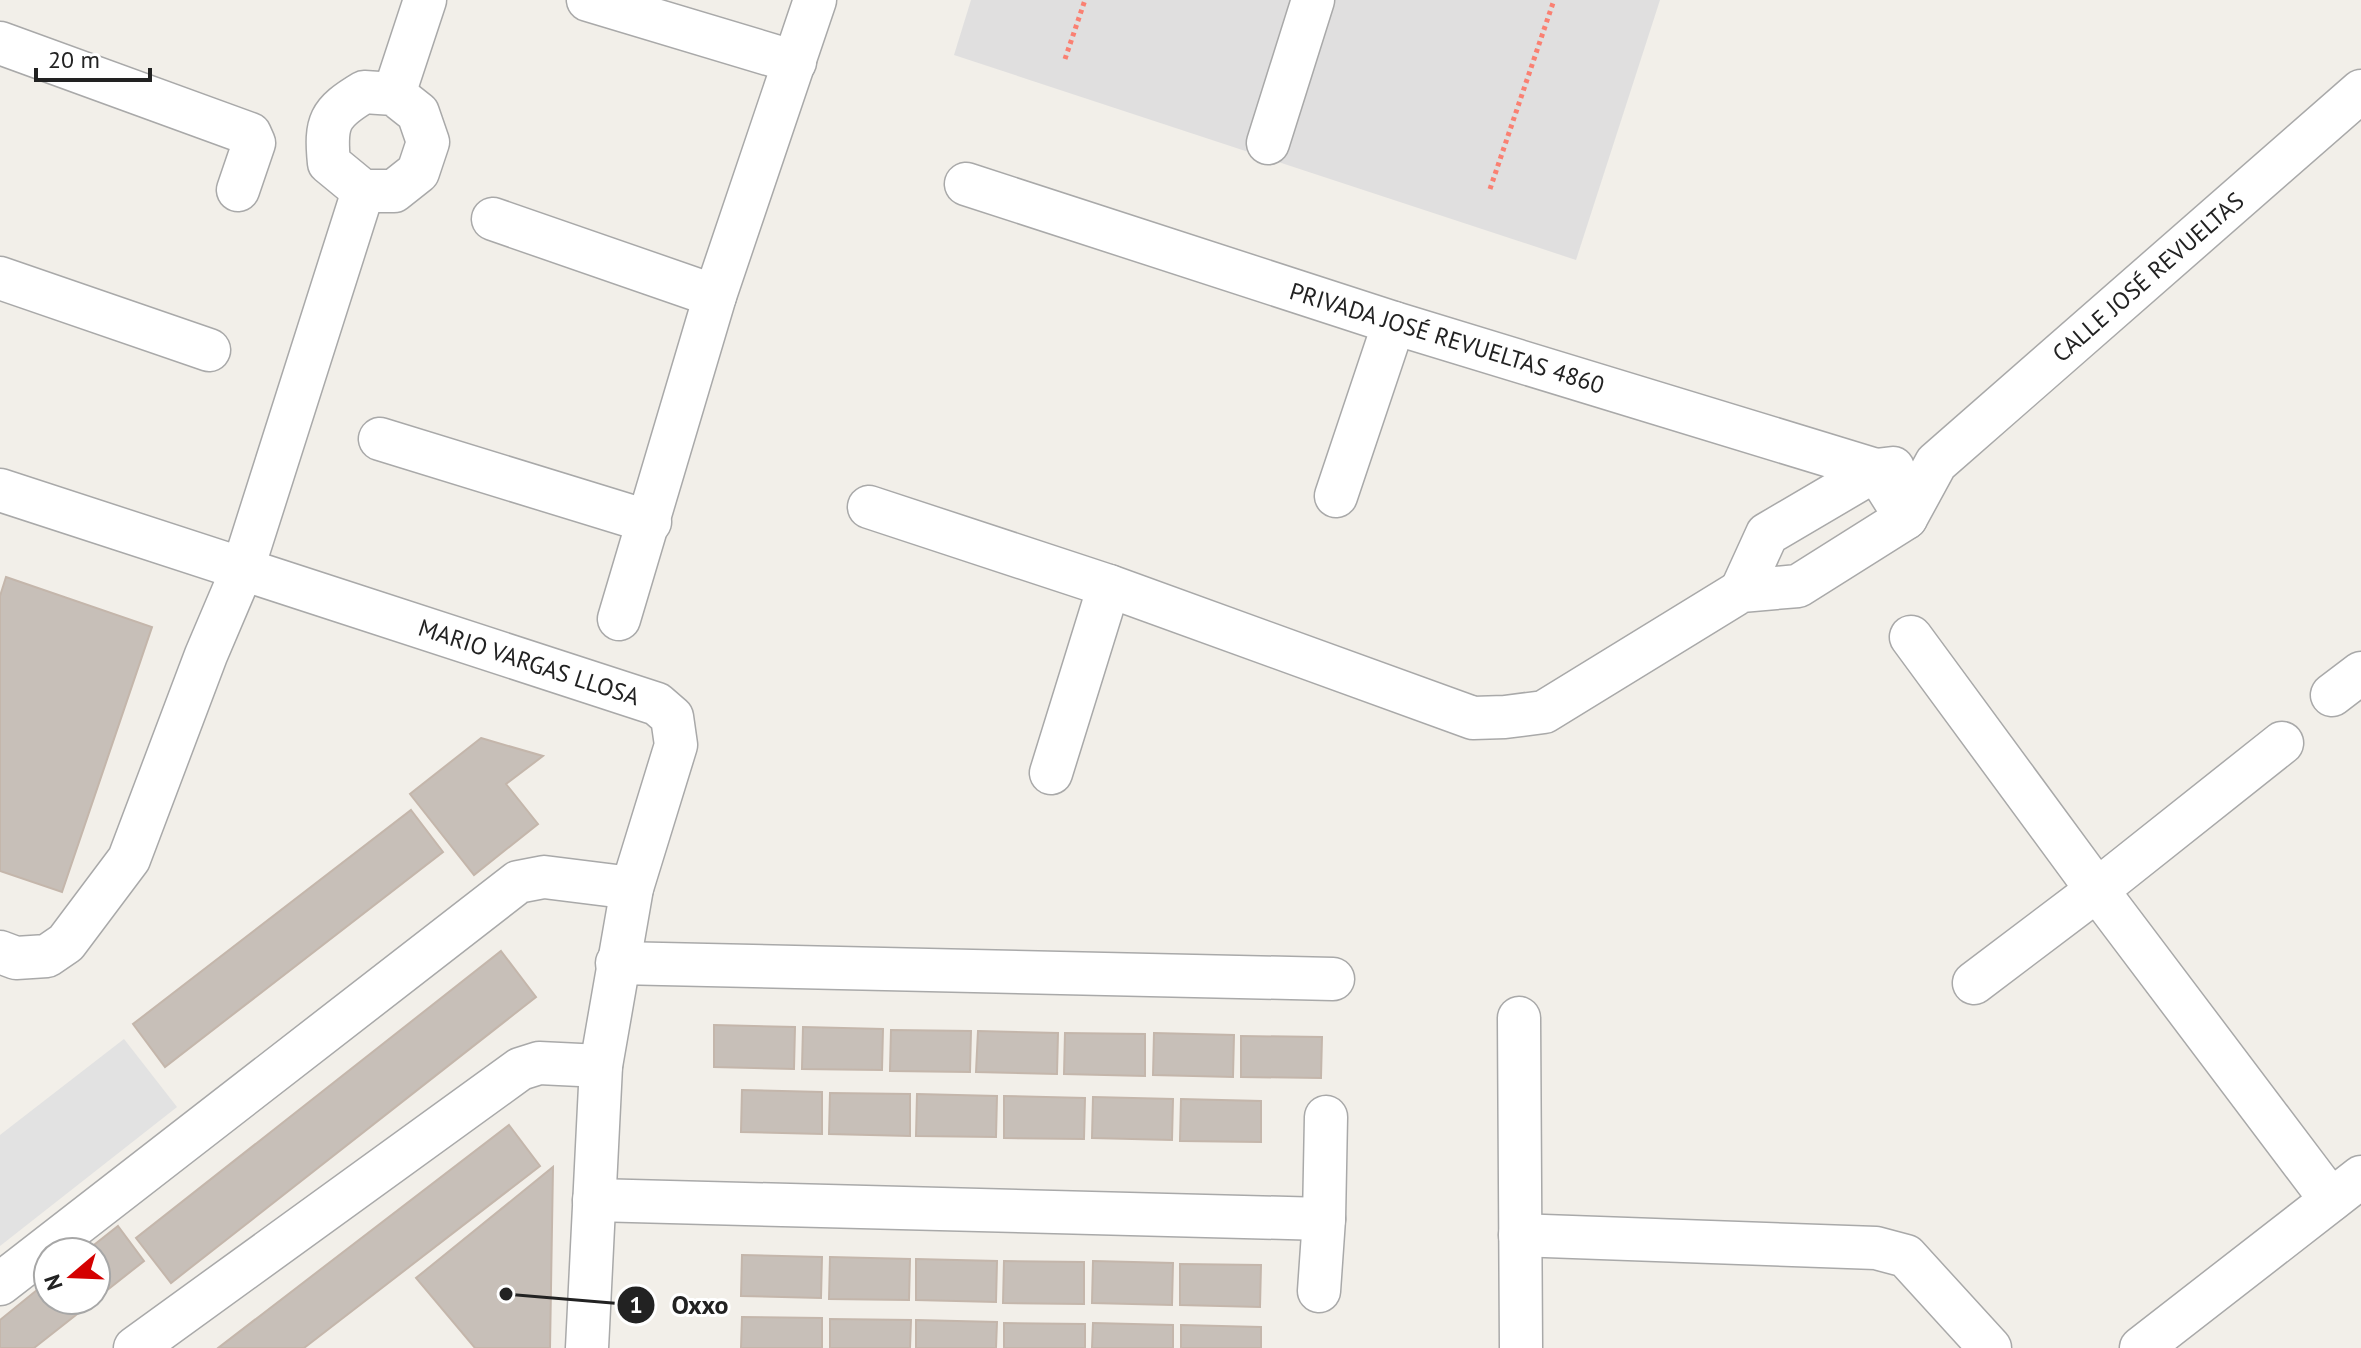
<svg xmlns="http://www.w3.org/2000/svg" width="2361" height="1348" viewBox="0 0 2361 1348" font-family="'PT Sans',sans-serif">
	<rect width="100%" height="100%" fill="#f2efe9"/>
	<path fill="#e0dfdf" d="M971,0H1660L1576,260L954,55Z"/>
	<path fill="#e2e2e2" d="M124,1039L177,1107L0,1246V1135Z"/>
	<g fill="#c7bfb8" stroke="#c4b6ab" stroke-width="2">
		<path d="M6,577L152,627L62,892L0,871V596Z"/>
		<path d="M481,738L543,756L506,784L538,824L474,875L410,794Z"/>
		<path d="M411,810L443,852L165,1067L133,1024Z"/>
		<path d="M501,951L536,997L171,1283L136,1238Z"/>
		<path d="M714,1025L795,1027L794,1069L714,1067Z"/>
		<path d="M803,1027L883,1029L882,1070L802,1069Z"/>
		<path d="M891,1030L971,1031L970,1072L890,1071Z"/>
		<path d="M978,1031L1058,1033L1057,1074L976,1072Z"/>
		<path d="M1065,1033L1145,1034V1076L1064,1074Z"/>
		<path d="M1154,1033L1234,1035L1233,1077L1153,1075Z"/>
		<path d="M1241,1036L1322,1037L1321,1078L1241,1077Z"/>
		<path d="M742,1090L822,1092V1134L741,1132Z"/>
		<path d="M830,1093L910,1094V1136L829,1134Z"/>
		<path d="M917,1094L997,1096L996,1137L916,1136Z"/>
		<path d="M1004,1096L1085,1098L1084,1139L1004,1138Z"/>
		<path d="M1093,1097L1173,1099L1172,1140L1092,1138Z"/>
		<path d="M1181,1099L1261,1101V1142L1180,1141Z"/>
		<path d="M509,1125L540,1166L304,1348H218Z"/>
		<path d="M553,1167L550,1348H475L416,1278Z"/>
		<path d="M118,1226L144,1261L96,1299V1252H85Z"/>
		<path d="M742,1255L822,1257L821,1298L741,1296Z"/>
		<path d="M830,1257L910,1259L909,1300L829,1299Z"/>
		<path d="M916,1259L997,1261L996,1302L916,1300Z"/>
		<path d="M1004,1261L1084,1262V1304L1003,1303Z"/>
		<path d="M1093,1261L1173,1263L1172,1305L1092,1303Z"/>
		<path d="M1180,1264L1261,1265L1260,1307L1180,1305Z"/>
		<path d="M48,1281V1300H95L34,1348H0V1320Z"/>
		<path d="M742,1317L822,1318V1348H741Z"/>
		<path d="M830,1319L911,1320L910,1348H830Z"/>
		<path d="M916,1320L997,1322L996,1348H916Z"/>
		<path d="M1004,1323L1085,1324V1348H1004Z"/>
		<path d="M1093,1323L1173,1325V1348H1092Z"/>
		<path d="M1181,1325L1261,1327V1348H1181Z"/>
	</g>
	<g fill="none" stroke-linecap="round" stroke-linejoin="round">
		<defs>
			<g id="street">
				<path d="M588,0L795,62"/>
				<path d="M0,43L250,134L254,143L238,190"/>
				<path d="M364,92L394,94L418,113L428,142L418,172L394,191H363L329,163C325,122 329,113 364,92Z"/>
				<path d="M394,94L425,0"/>
				<path d="M1268,143L1313,0"/>
				<path d="M966,184L1394,323L1876,470L1906,518"/>
				<path d="M493,219L715,296"/>
				<path d="M0,278L209,350"/>
				<path d="M380,439L650,522"/>
				<path d="M0,490L657,704L672,717L676,745L632,888L601,1066L587,1348"/>
				<path d="M1336,496L1394,323"/>
				<path d="M869,507L1109,586L1473,718L1505,717L1544,712L1741,591L1798,586L1906,518L1936,463L2361,91"/>
				<path d="M1741,591L1767,534L1876,470L1893,468"/>
				<path d="M619,619L715,296L815,0"/>
				<path d="M1911,637L2097,890L2331,1200"/>
				<path d="M2332,695L2361,673"/>
				<path d="M1051,773L1109,586"/>
				<path d="M0,952L16,958L47,956L66,943L129,859L206,655L243,568L363,191"/>
				<path d="M617,963L1333,979"/>
				<path d="M1974,983L2097,890L2282,743"/>
				<path d="M1519,1018L1521,1348"/>
				<path d="M594,1200L1324,1219"/>
				<path d="M1520,1235L1876,1248L1906,1256L1990,1348"/>
				<path d="M0,1284L518,882L544,877L632,888"/>
				<path d="M1319,1291L1324,1219L1326,1117"/>
				<path d="M135,1348L520,1069L539,1063L601,1066"/>
				<path d="M2141,1348L2361,1177"/>
			</g>
		</defs>
		<use href="#street" stroke="#a9a9a9" stroke-width="45"/>
		<g stroke="#fa8072" stroke-width="5" stroke-dasharray="4 4" stroke-linecap="butt">
			<path d="M1065,59L1085,0"/>
			<path d="M1490,189L1554,0"/>
		</g>
		<use href="#street" stroke="#fff" stroke-width="42"/>
	</g>
	<g text-anchor="middle" dominant-baseline="central" stroke-width="6" stroke-linejoin="round" paint-order="stroke">
		<g font-size="24" fill="#222" stroke="#fff">
			<text transform="translate(2148 277) rotate(-41)">CALLE JOSÉ REVUELTAS</text>
			<text transform="translate(1447 338) rotate(17)">PRIVADA JOSÉ REVUELTAS 4860</text>
			<text transform="translate(529 662) rotate(18)">MARIO VARGAS LLOSA</text>
		</g>
	</g>
	<path fill="none" stroke="#222" stroke-width="3" d="M506 1294L636 1305"/>
	<g fill="#222" stroke="#fff" stroke-width="3">
		<circle cx="506" cy="1294" r="8"/>
		<circle cx="636" cy="1305" r="20"/>
	</g>
	<g font-size="24" text-anchor="middle" font-weight="bold" fill="#fff">
		<text x="636" y="1313">1</text>
	</g>
	<g font-size="26" text-anchor="middle" font-weight="bold" fill="#222" stroke="#fff" stroke-width="6" stroke-linejoin="round" paint-order="stroke">
		<text x="700" y="1314">Oxxo</text>
	</g>
	<g transform="translate(72 1276) rotate(251)"><circle r="38" fill="#ffffff" stroke="#a7a7a7" stroke-width="2"/>
	<path d="M0-6L14 30L0 20L-14 30Z" fill="#d40000"/>
	<text y="-12" font-size="22" font-weight="bold" text-anchor="middle" fill="#222222">N</text>
	</g>
	<path d="M36 68v12h114v-12" fill="none" stroke="#222222" stroke-width="4"/>
	<text x="48" y="68" font-size="24" fill="#222222" stroke="#ffffff" stroke-width="6" paint-order="stroke">20 m</text>
</svg>
